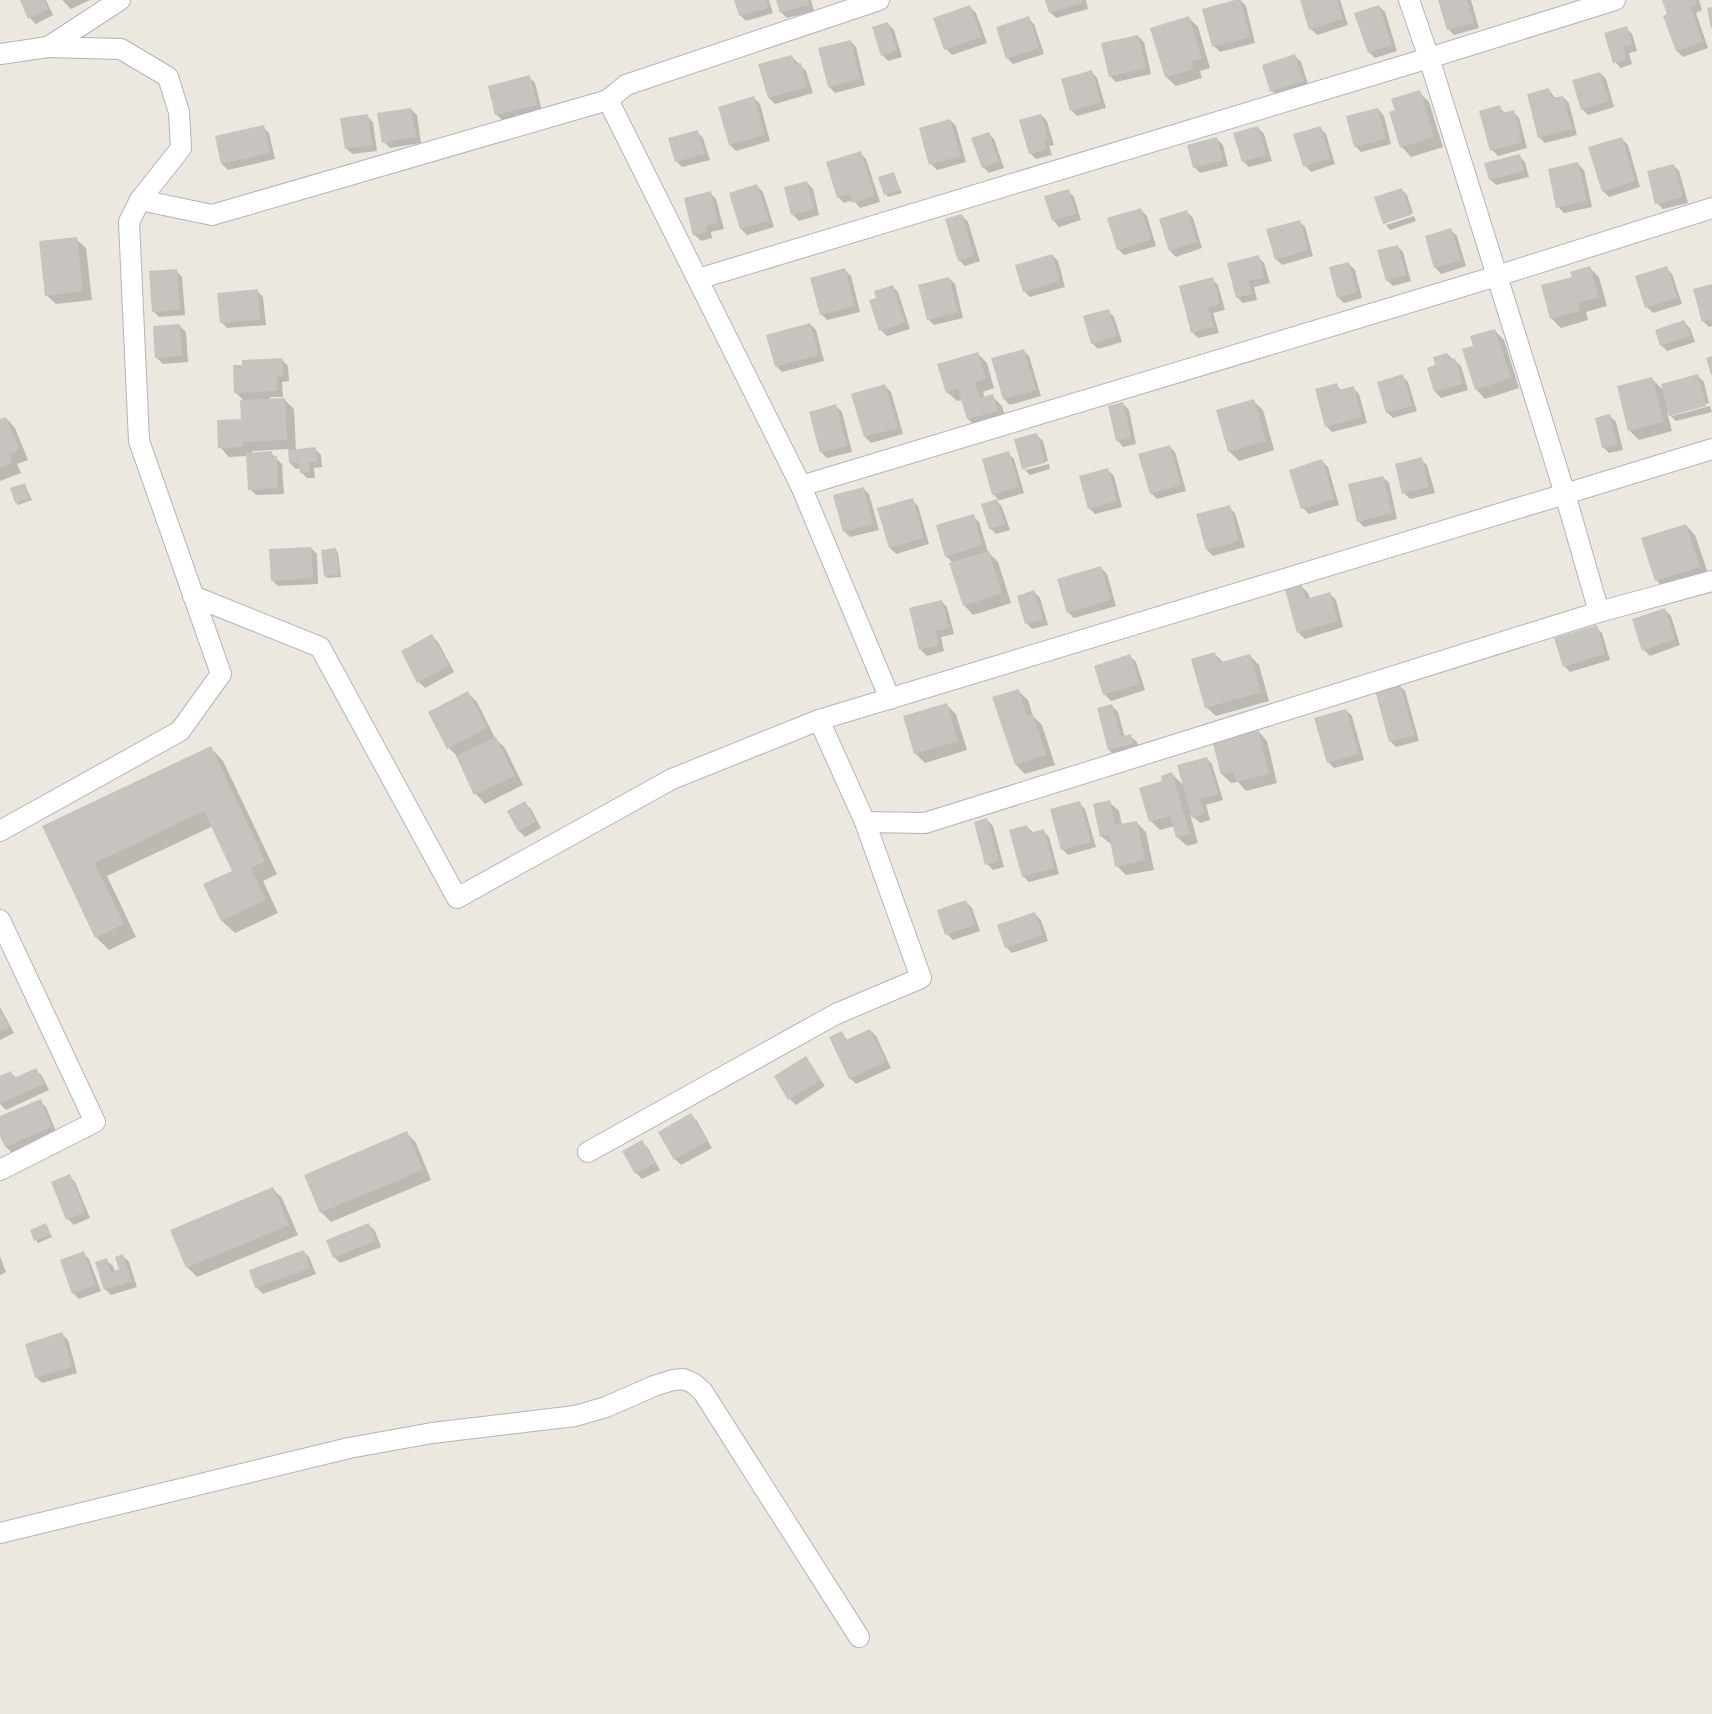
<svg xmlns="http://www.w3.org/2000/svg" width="1712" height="1714" viewBox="0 0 1712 1714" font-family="Overpass,sans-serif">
	<rect width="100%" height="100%" fill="#ece7df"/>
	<g fill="#0003">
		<path d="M21,0H46L53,15L36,24L30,18Z"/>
		<path d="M62,0H90L71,9Z"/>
		<path d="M736,0H769L773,13L746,21L740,15Z"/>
		<path d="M778,0H811L814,11L787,18L781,12Z"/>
		<path d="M1047,0H1086L1088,9L1056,18L1050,12Z"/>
		<path d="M1240,0L1246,6L1255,43L1220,52L1214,46Z"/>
		<path d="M1301,0H1340L1348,25L1317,35L1311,29Z"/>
		<path d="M1440,0H1471L1479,28L1454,35L1448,29Z"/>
		<path d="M1665,0H1699L1702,10L1696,13L1708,48L1683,57L1677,51Z"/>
		<path d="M1379,6L1385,12L1397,51L1375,58L1369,52Z"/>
		<path d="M970,7L976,13L987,43L952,55L946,49Z"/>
		<path d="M1028,18L1034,24L1044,54L1013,64L1007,58Z"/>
		<path d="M1189,18L1198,27L1210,68L1200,71L1202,78L1176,86L1166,77L1152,29Z"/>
		<path d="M888,24L894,30L902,57L888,61L882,55Z"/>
		<path d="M1626,28L1632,34L1637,51L1629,53L1632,64L1621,68L1615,62Z"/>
		<path d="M1138,36L1144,42L1151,74L1116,82L1110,76Z"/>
		<path d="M850,41L856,47L865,85L835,93L829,87Z"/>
		<path d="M1295,56L1301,62L1309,87L1278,97L1272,91Z"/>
		<path d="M792,57L806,71L813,93L775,104L769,98Z"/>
		<path d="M1091,72L1097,78L1106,108L1077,116L1071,110Z"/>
		<path d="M1600,73L1606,79L1614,107L1588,115L1582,109Z"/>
		<path d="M529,77L535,83L542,111L502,120L496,114Z"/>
		<path d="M1549,90L1556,99L1563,97L1569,103L1577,135L1545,143L1539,137Z"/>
		<path d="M1419,92L1429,102L1443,147L1411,157L1402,147L1397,111Z"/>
		<path d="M754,98L760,104L770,141L736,151L730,145L720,108Z"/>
		<path d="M1499,107L1506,114L1513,112L1519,118L1527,148L1498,156L1492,150Z"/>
		<path d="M411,109L417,115L421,143L390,148L384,142Z"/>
		<path d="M1378,109L1384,116L1391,144L1361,152L1355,146Z"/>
		<path d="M1041,115L1047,121L1054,145L1049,146L1052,155L1036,159L1030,153Z"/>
		<path d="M367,116L373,122L377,151L352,154L346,148Z"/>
		<path d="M950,120L956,126L966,162L937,170L931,164Z"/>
		<path d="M263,127L269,133L275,159L228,170L222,164Z"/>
		<path d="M1258,128L1264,134L1272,161L1249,167L1243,161Z"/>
		<path d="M1320,128L1326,134L1335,164L1311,172L1305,166Z"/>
		<path d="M697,132L703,138L710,160L682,167L676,161Z"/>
		<path d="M988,133L994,139L1004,168L989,173L983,167Z"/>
		<path d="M1217,139L1223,145L1228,166L1200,173L1194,167Z"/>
		<path d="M1622,139L1628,145L1640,187L1609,197L1603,191Z"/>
		<path d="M860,153L866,159L880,202L860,208L853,200L844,203L838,197Z"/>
		<path d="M1519,156L1525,162L1529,177L1496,185L1490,179Z"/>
		<path d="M1578,164L1584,170L1592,207L1564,213L1558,207Z"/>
		<path d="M1673,165L1679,171L1688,203L1663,209L1657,203Z"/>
		<path d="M893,173L902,193L888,197L886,194Z"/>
		<path d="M807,183L813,189L819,215L799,221L793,215Z"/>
		<path d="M757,186L763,192L774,227L747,235L741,229L731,194Z"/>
		<path d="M1401,189L1407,195L1413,213L1386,222V225L1376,198Z"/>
		<path d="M1068,191L1074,197L1081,220L1059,227L1053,220Z"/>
		<path d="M710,193L716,199L724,229L711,232L712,238L701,241L695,235Z"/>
		<path d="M1141,210L1147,216L1156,246L1124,255L1118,249Z"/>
		<path d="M1187,212L1193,218L1202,248L1176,257L1170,251Z"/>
		<path d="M962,216L968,222L980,261L965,266L959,260Z"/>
		<path d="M1414,216L1416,221L1390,230L1386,225Z"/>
		<path d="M1299,221L1305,227L1313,256L1282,265L1276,259Z"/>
		<path d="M1451,230L1457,236L1466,266L1441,274L1435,267Z"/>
		<path d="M76,239L86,248L92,300L56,304L46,295Z"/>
		<path d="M1397,246L1403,252L1411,281L1393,286L1387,280Z"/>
		<path d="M1052,255L1058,261L1065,287L1030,297L1024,291Z"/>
		<path d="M1258,257L1264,263L1270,283L1254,287L1257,300L1243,303L1237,297Z"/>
		<path d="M1349,264L1355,270L1362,298L1344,303L1338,297Z"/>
		<path d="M1590,268L1599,277L1607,306L1586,312L1588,320L1561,328L1551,318L1573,278Z"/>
		<path d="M1666,268L1672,274L1682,304L1653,313L1647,307Z"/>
		<path d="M845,270L851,276L860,312L827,320L821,314Z"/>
		<path d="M176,271L182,277L185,315L159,317L153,311Z"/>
		<path d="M949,278L955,284L963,318L934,325L928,319Z"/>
		<path d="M1212,279L1218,285L1225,310L1213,313L1219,333L1198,338L1192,332Z"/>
		<path d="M892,286L898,292L910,329L887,336L881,330L878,299Z"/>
		<path d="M1712,286V326L1709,327L1703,321Z"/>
		<path d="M257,291L263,297L266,325L227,328L221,322Z"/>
		<path d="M1108,311L1114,317L1122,342L1098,349L1092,343Z"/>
		<path d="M1684,322L1690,328L1695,342L1667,351L1661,345Z"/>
		<path d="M810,324L816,330L824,361L782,372L776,366Z"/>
		<path d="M180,326L186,332L188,362L163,364L157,358Z"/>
		<path d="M1494,330L1504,340L1519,388L1485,399L1476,389L1475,347Z"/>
		<path d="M1023,350L1029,356L1041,396L1010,405L1004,399Z"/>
		<path d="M978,354L987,363L994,388L983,392L985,398L992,396L1002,406L1006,420L978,428L968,419L963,400L957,401L947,392Z"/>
		<path d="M1447,354L1461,366L1468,390L1441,398L1435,392Z"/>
		<path d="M282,360L288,366L289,381L282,382L283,397H270L271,400H285L294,409L296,451L315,449L321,455L322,467L314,468L315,478H307L301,472V468L296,469L290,463L289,449L252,451V454L271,453L282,464L284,494L256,495L250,489L248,456L229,457L220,447L243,420L244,401L236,393Z"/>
		<path d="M1402,376L1408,382L1417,411L1393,418L1387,412Z"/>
		<path d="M1698,376L1704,382L1709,403L1672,413V416L1710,406L1712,412L1676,421L1667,412L1672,431L1639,440L1629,430L1652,379L1664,391Z"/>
		<path d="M1336,385L1342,391L1353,388L1359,394L1367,423L1332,432L1326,426Z"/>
		<path d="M885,386L891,392L903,434L871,443L865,437L853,395Z"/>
		<path d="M1253,401L1263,410L1274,450L1239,461L1229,451Z"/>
		<path d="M1123,404L1129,410L1136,444L1123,447L1117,440Z"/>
		<path d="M836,406L842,412L852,452L827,458L821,452Z"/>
		<path d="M1610,416L1616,422L1623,450L1609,453L1603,447Z"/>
		<path d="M6,418L15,428L28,460L17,464L21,473L0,481V421Z"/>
		<path d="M1037,435L1043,441L1048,461L1025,467V470L1049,464L1050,469L1030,475L1024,469L1016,440Z"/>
		<path d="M1169,446L1175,452L1186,491L1157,499L1151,493Z"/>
		<path d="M1008,453L1014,459L1024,493L997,501L1002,507L1010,530L996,534L990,528L982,505L999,500L993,494Z"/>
		<path d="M1421,459L1427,465L1435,493L1410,499L1404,493Z"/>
		<path d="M1322,461L1328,467L1339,505L1309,514L1303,508Z"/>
		<path d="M1108,470L1114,476L1122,507L1095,514L1089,508Z"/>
		<path d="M1383,477L1389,483L1397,519L1364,527L1358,521Z"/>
		<path d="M25,485L32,500L18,505L16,502Z"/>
		<path d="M863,488L869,494L879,530L850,537L844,531Z"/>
		<path d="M912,500L918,506L929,544L896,554L890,548L879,509Z"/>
		<path d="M1229,507L1235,513L1245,547L1213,556L1207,550Z"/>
		<path d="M973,516L979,522L988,552L998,562L1011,603L973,615L964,605L954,564L946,556Z"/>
		<path d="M1686,525L1695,535L1709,576L1665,590L1656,580Z"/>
		<path d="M311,548L317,554L318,584L278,586L272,580Z"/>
		<path d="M336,550L338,553L341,577L328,578L325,576Z"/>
		<path d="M1101,568L1107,574L1116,606L1074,618L1068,612Z"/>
		<path d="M1302,587L1308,593L1310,600L1330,594L1336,600L1343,627L1305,639L1299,633L1287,591Z"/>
		<path d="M1034,592L1040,598L1048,625L1032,629L1026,623Z"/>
		<path d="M941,601L947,607L954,634L941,637L944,651L927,656L921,650Z"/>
		<path d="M1665,610L1671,616L1680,645L1650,656L1644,650Z"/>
		<path d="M1596,627L1602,633L1610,660L1570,672L1564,666Z"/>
		<path d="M432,636L438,642L454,672L425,688L419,682Z"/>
		<path d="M1215,654L1224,663L1249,655L1259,665L1269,701L1216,716L1206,707Z"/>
		<path d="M1130,656L1136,662L1145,690L1111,701L1105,695L1096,667Z"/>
		<path d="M1399,685L1405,691L1419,741L1396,747L1390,741Z"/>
		<path d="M1018,691L1028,700L1033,716L1042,725L1055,765L1025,774L1016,765Z"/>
		<path d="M468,693L477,702L495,738L505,748L523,785L485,804L476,794L458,757L449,748Z"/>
		<path d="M947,705L956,714L967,750L925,763L915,753Z"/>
		<path d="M1112,706L1118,712L1125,738L1130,736L1137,742L1139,749L1115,756L1109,750Z"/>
		<path d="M1346,710L1352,716L1364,760L1334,768L1328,762Z"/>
		<path d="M1258,731L1267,741L1277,783L1246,791L1238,782L1231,783L1222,774Z"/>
		<path d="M211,748L223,761L277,874L263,881L278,913L235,933L222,921L234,871L213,826L107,876L136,937L109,950L96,937L44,827Z"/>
		<path d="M1206,758L1212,764L1223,800L1206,805L1210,820L1200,823L1190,814L1198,843L1187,846L1177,837L1174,826L1160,830L1151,821L1164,782L1172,774L1185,787Z"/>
		<path d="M1109,802L1119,811L1122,825L1136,822L1146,832L1154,870L1126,875L1117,866L1112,845L1101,836Z"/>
		<path d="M525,803L531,809L541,828L525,837L519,831L509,812Z"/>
		<path d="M1079,803L1085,809L1096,847L1068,855L1062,849Z"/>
		<path d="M987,820L993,826L1004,867L993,870L987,864Z"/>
		<path d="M1027,827L1034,833L1043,831L1049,837L1059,874L1029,882L1023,876Z"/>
		<path d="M966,902L972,908L980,931L953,940L947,934Z"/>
		<path d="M1035,914L1041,920L1048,941L1012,953L1006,947Z"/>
		<path d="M0,1007L14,1033L0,1040Z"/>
		<path d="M870,1030L876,1036L891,1068L856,1084L850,1078L842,1033L848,1041Z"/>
		<path d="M805,1058L825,1086L796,1105L790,1099Z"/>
		<path d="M36,1070L42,1076L49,1090L6,1110L0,1104V1078L11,1073L16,1078Z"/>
		<path d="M40,1101L46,1107L57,1134L12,1153L6,1147L0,1133V1118Z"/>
		<path d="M691,1115L697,1121L712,1148L681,1165L675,1159Z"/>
		<path d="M407,1133L416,1143L431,1180L331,1222L321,1212Z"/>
		<path d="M642,1142L648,1148L660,1170L642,1179L636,1173Z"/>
		<path d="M69,1176L75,1182L90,1218L74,1225L68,1219Z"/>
		<path d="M273,1189L282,1198L298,1235L197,1277L187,1267Z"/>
		<path d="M46,1225L52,1237L38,1243L32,1231Z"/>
		<path d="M369,1225L375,1231L381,1247L340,1263L334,1257Z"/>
		<path d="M303,1251L309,1257L316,1274L263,1294L257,1288L251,1271Z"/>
		<path d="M83,1253L89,1259L101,1291L79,1299L73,1293Z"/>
		<path d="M0,1256L6,1272L0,1275Z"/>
		<path d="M123,1256L129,1262L137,1287L111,1295L105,1289L106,1260L113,1266L115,1272L121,1270Z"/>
		<path d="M62,1334L68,1340L77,1373L42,1383L36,1377Z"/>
	</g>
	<g fill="#c7c3be">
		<path d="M20,0H44L48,9L28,19Z"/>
		<path d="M734,0H766L768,8L739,16Z"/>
		<path d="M776,0H808L809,5L780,13Z"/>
		<path d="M1045,0H1083V3L1049,13Z"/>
		<path d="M1235,0H1240L1250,37L1212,47L1202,9Z"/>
		<path d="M1300,0H1337L1343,19L1309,30Z"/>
		<path d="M1438,0H1467L1474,23L1447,30Z"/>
		<path d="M1662,0H1696L1697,4L1691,7L1703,42L1676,51L1663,16L1667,14Z"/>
		<path d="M970,5L982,37L944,50L933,18Z"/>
		<path d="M1379,5L1392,45L1368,53L1354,13Z"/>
		<path d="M1712,7V27L1711,28L1707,8Z"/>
		<path d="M1029,16L1039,48L1006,59L996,27Z"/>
		<path d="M1189,16L1202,59L1192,61L1194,69L1165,77L1150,28Z"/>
		<path d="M888,22L897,51L881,56L872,27Z"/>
		<path d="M1627,26L1632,45L1623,47L1627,59L1613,63L1604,33Z"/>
		<path d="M1138,35L1146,68L1109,77L1101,43Z"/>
		<path d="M851,40L860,79L828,87L818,48Z"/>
		<path d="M1295,54L1304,81L1270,92L1262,65Z"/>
		<path d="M792,55L795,65L801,63L807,87L768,98L758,64Z"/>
		<path d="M1092,70L1101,102L1070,111L1061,79Z"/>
		<path d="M1600,72L1609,101L1581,110L1572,80Z"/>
		<path d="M530,75L537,105L495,115L488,86Z"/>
		<path d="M1549,88L1552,98L1563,96L1572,129L1538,138L1527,94Z"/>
		<path d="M1420,90L1434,137L1400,148L1389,112L1395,110L1391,99Z"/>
		<path d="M754,96L765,135L729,145L718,107Z"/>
		<path d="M1500,105L1502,113L1514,110L1522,142L1490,151L1479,111Z"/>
		<path d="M411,108L416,137L382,143L377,113Z"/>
		<path d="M1378,108L1386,139L1354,147L1346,116Z"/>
		<path d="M368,114L372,145L345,149L340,118Z"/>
		<path d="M1041,114L1048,139L1044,140L1047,149L1029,154L1019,120Z"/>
		<path d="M950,119L961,156L929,165L919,128Z"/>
		<path d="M264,125L270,153L221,164L215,136Z"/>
		<path d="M1258,126L1266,155L1242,162L1233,133Z"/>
		<path d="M1321,126L1330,158L1303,167L1293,134Z"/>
		<path d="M698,130L705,154L675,162L668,138Z"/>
		<path d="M989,132L999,162L982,168L971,138Z"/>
		<path d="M1217,137L1223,160L1193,168L1187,145Z"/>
		<path d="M1622,137L1635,181L1602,192L1588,147Z"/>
		<path d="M861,151L875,196L852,203L849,194L837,198L826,162Z"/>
		<path d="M1520,154L1524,171L1489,180L1484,163Z"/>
		<path d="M1578,162L1587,201L1556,208L1548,169Z"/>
		<path d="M1674,164L1683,197L1655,204L1647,171Z"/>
		<path d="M894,172L900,190L884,195L878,177Z"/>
		<path d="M807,181L814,209L791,215L784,187Z"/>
		<path d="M757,184L769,221L740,229L729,193Z"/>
		<path d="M1402,188L1411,215L1383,224L1374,197Z"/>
		<path d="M1069,189L1076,214L1052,221L1044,196Z"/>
		<path d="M711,191L718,223L706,226L707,232L693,236L684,198Z"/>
		<path d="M1141,208L1151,240L1117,250L1107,218Z"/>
		<path d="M1187,210L1197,242L1169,251L1159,219Z"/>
		<path d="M962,214L974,256L958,261L945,219Z"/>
		<path d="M1300,220L1308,250L1275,260L1266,229Z"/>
		<path d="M1451,228L1461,260L1434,268L1425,236Z"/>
		<path d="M77,237L83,291L45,296L39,241Z"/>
		<path d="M1398,245L1406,275L1386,281L1377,250Z"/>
		<path d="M1052,254L1060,281L1023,292L1015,265Z"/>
		<path d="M1259,255L1264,278L1249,281L1252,294L1236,298L1227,263Z"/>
		<path d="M1349,262L1357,292L1337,298L1329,267Z"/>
		<path d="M1590,266L1599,297L1578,303L1580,311L1550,319L1541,285L1572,277L1570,272Z"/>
		<path d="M1667,266L1677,298L1645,308L1635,276Z"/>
		<path d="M845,268L855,306L820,315L810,278Z"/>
		<path d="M177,269L180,310L152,312L149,271Z"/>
		<path d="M949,277L958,312L927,320L918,285Z"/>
		<path d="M1213,277L1220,304L1208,307L1214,327L1191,333L1179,286Z"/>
		<path d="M1712,284V319L1702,322L1693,289Z"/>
		<path d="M893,285L905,323L879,331L869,300L876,298L874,291Z"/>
		<path d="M258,289L260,320L220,323L217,293Z"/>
		<path d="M1109,309L1117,336L1091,344L1083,316Z"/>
		<path d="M1684,320L1690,336L1660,346L1655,330Z"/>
		<path d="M810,323L819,355L775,367L766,335Z"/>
		<path d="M180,324L182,356L155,358L153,326Z"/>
		<path d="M1495,329L1511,378L1475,390L1462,349L1473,346L1470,336Z"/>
		<path d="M1024,349L1036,390L1003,399L991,358Z"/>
		<path d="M978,352L986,379L975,382L980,398L993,394L998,411L967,419L958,389L946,393L937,364Z"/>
		<path d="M1447,353L1449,360L1455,358L1463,384L1434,392L1427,368L1435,365L1433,357Z"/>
		<path d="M1712,356V375H1711L1706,358Z"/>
		<path d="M282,358L283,376H277V391L234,393L233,365H242V360Z"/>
		<path d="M1403,374L1412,406L1386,413L1377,382Z"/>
		<path d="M1698,374L1706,406L1669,416L1661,384Z"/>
		<path d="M1652,377L1664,422L1628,431L1617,386Z"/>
		<path d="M1337,383L1339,390L1354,386L1362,417L1325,427L1315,389Z"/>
		<path d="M885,384L898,428L864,437L851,394Z"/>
		<path d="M285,398L287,440L243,442V447L218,448L217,420L241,419L240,400Z"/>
		<path d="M1254,399L1266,441L1228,452L1216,410Z"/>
		<path d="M1123,402L1131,438L1116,441L1108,406Z"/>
		<path d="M836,404L847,446L820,453L809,412Z"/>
		<path d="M1610,414L1617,444L1602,448L1595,418Z"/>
		<path d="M6,417L20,450L9,454L12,463L0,468V419Z"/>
		<path d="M1037,433L1045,463L1022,469L1014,439Z"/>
		<path d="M1170,445L1181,485L1150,494L1138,454Z"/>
		<path d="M316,447L317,462H309L310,472L300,473L299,463H289L288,450Z"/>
		<path d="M272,451V457L277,456L278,488L248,490L246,453Z"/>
		<path d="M1009,451L1019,487L992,495L982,459Z"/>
		<path d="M1422,457L1429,487L1402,494L1395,464Z"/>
		<path d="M1322,459L1334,499L1301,509L1289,470Z"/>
		<path d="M1108,468L1117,501L1088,509L1079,476Z"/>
		<path d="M1383,476L1392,513L1357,522L1348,484Z"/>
		<path d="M25,483L30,498L15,503L10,488Z"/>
		<path d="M864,487L873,524L843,532L833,495Z"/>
		<path d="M913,498L924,538L889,548L877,508Z"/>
		<path d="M997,499L1005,524L989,529L981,504Z"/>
		<path d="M1230,505L1239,541L1206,550L1196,514Z"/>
		<path d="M974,514L982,545L945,557L936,525Z"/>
		<path d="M1686,524L1700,567L1655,581L1641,538Z"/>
		<path d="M311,547L313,578L271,581L269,549Z"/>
		<path d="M336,548L339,575L324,576L321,550Z"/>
		<path d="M989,551L1002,593L963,606L949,563Z"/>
		<path d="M1101,566L1111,600L1067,613L1057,579Z"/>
		<path d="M1302,585L1306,599L1330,592L1338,621L1297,633L1285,590Z"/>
		<path d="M1034,590L1043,619L1025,624L1017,596Z"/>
		<path d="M942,600L949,628L936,631L939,645L919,650L909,608Z"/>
		<path d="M1665,608L1675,639L1642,651L1632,619Z"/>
		<path d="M1597,625L1605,654L1563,667L1554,638Z"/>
		<path d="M432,634L449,666L417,683L401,651Z"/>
		<path d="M1215,652L1218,663L1250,654L1261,692L1205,708L1191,659Z"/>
		<path d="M1130,654L1140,684L1103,695L1094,666Z"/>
		<path d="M1400,683L1414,735L1389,742L1375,690Z"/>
		<path d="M1019,689L1027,716L1033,714L1046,755L1015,765L992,697Z"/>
		<path d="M468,691L487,728L447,749L428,712Z"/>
		<path d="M947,703L958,741L914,754L903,716Z"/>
		<path d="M1112,704L1121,737L1131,734L1133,744L1108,750L1097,708Z"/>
		<path d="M1346,709L1359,754L1327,763L1314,718Z"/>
		<path d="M1258,729L1269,774L1236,782L1233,772L1221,775L1212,740Z"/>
		<path d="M496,737L515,776L474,795L456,756Z"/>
		<path d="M211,746L265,861L251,868L266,900L221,921L203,884L232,871L204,811L95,863L124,924L95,938L42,826Z"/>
		<path d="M1207,757L1218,794L1200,799L1205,814L1192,818L1177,765Z"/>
		<path d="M1172,772L1190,834L1176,838L1170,816L1149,822L1139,788L1162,781L1161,776Z"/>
		<path d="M1110,800L1115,825L1137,821L1145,860L1115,867L1109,835L1100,837L1093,804Z"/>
		<path d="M525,801L536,822L518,831L507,811Z"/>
		<path d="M1080,801L1091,842L1061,850L1050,809Z"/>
		<path d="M987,818L999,861L985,865L974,822Z"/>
		<path d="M1027,825L1030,833L1044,829L1054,868L1022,877L1009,830Z"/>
		<path d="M966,900L975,925L945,935L937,910Z"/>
		<path d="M1035,912L1043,935L1005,948L997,925Z"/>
		<path d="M0,1009L9,1027L0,1031Z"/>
		<path d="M870,1029L886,1062L849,1079L829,1037L842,1031L846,1040Z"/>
		<path d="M806,1056L821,1080L788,1100L774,1076Z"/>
		<path d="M36,1068L44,1084L0,1104V1076L11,1071L14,1078Z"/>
		<path d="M41,1099L52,1127L5,1147L0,1136V1116Z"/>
		<path d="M691,1113L707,1141L674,1160L658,1132Z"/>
		<path d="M407,1131L423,1170L320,1213L304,1175Z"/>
		<path d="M642,1140L655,1163L635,1174L622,1151Z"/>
		<path d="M70,1174L85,1212L66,1220L51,1182Z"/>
		<path d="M273,1187L289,1225L186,1268L170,1230Z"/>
		<path d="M46,1223L51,1235L34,1241L30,1230Z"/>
		<path d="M369,1223L376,1241L333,1258L326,1240Z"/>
		<path d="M304,1250L310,1268L255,1288L249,1270Z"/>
		<path d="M84,1251L96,1285L72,1294L60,1260Z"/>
		<path d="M123,1254L132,1281L104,1290L95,1262L107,1258L111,1272L119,1269L115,1257Z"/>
		<path d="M62,1332L72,1367L35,1378L25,1344Z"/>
	</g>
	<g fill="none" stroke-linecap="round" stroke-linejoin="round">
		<defs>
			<g id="street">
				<path d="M1615,0L1429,58L1565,494L1712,449"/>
				<path d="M48,47L121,49L168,77L179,112L181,148L140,200L212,215L608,100L801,486L1497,276L1712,208"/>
				<path d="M0,54L48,47L120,0"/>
				<path d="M608,100L626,85L879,0"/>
				<path d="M698,279L1429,58L1409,0"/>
				<path d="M801,486L890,699"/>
				<path d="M193,596L320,647L457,898L672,779L819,720"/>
				<path d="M865,822L819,720L1565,494L1599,612L1712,581"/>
				<path d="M0,831L180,731L221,674L139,441L129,222L140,200"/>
				<path d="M0,920L95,1122L0,1170"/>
				<path d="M588,1152L836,1014L921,978L865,822L925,823L1599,612"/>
				<path d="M0,1533L349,1448L432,1433L575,1416L606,1407L654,1386L673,1380L683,1379L693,1383L703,1392L859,1637"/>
			</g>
		</defs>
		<use href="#street" stroke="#b2b4bd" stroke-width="22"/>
		<use href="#street" stroke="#fff" stroke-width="20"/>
	</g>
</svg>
